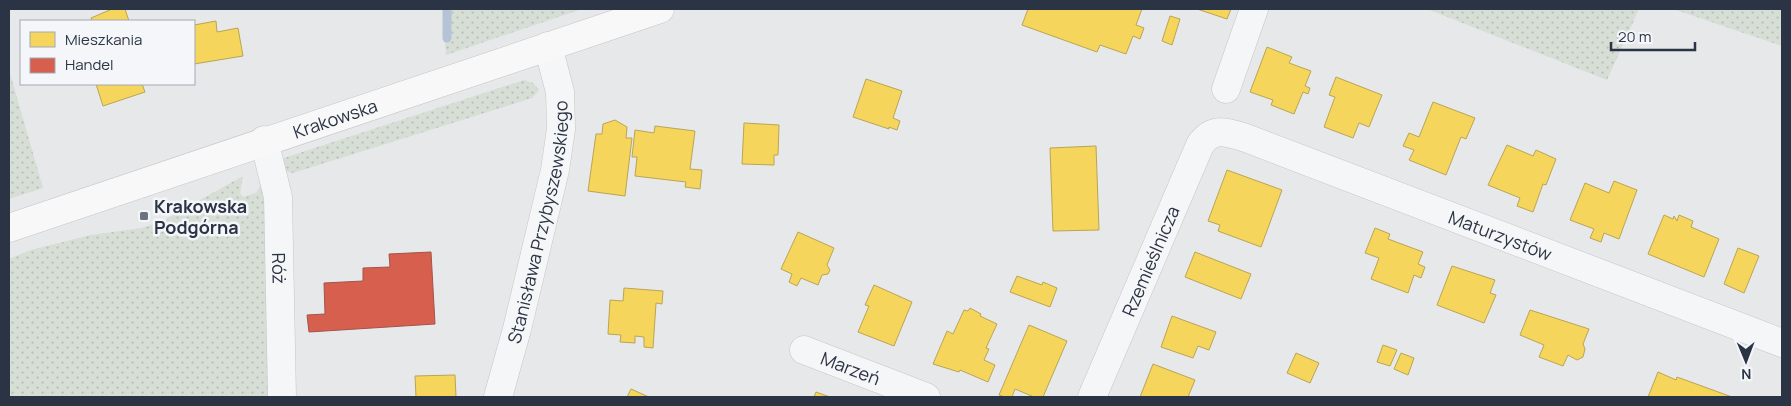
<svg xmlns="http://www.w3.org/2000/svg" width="1791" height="406" viewBox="0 0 1791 406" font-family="Manrope,sans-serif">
	<defs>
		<pattern id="grass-dots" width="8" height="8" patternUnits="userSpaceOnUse" patternTransform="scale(1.25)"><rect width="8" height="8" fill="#d6ded6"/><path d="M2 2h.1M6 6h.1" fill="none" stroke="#b8bfb9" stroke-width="1.8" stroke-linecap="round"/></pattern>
	</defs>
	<rect width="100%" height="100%" fill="#e6e8ea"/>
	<g fill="url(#grass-dots)">
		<path d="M443,9H582L446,55Z"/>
		<path d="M1427,9H1639L1607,80Z"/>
		<path d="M1673,9H1782V46Z"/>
		<path d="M9,70L43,188L9,199Z"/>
		<path d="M524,80L533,83L539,90L532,98L293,173L284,171V158Z"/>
		<path d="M243,176L240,193L243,197L256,193L262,183L264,188L275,397H9V259L31,250L91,235L142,228L163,221Z"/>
	</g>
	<g fill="#f6d55c" stroke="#b9a555">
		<path d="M112,9H125L129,21H92L91,18Z"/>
		<path d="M1028,9H1142L1136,25L1144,28L1140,39L1133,36L1126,54L1100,45L1097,52L1022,25Z"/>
		<path d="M1197,9H1231L1227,19Z"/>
		<path d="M1170,16L1180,19L1172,45L1162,41Z"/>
		<path d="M216,21L217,32L238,28L243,56L194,64V25Z"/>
		<path d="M1267,47L1292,57L1289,63L1311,71L1305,86L1310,88L1308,94L1303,92L1294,114L1271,105L1273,100L1250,92Z"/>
		<path d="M1336,77L1382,95L1369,127L1359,123L1353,138L1324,127L1335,97L1329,95Z"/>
		<path d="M866,79L902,91L893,118L900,121L897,130L889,127V129L853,117Z"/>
		<path d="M96,84H142L145,92L103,106Z"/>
		<path d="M1433,102L1475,118L1466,139L1461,137L1446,175L1409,160L1414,150L1403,146L1409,133L1419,137Z"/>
		<path d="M615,120L627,127L626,138H632L625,196L588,191L596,134H602L603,124Z"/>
		<path d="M744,123L779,125L778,155H774V165L742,164Z"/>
		<path d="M655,126L695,131L690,169L702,170L700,189L685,187L686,182L635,176L637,157H632L635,130L654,133Z"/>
		<path d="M1507,145L1533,156L1536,150L1556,159L1546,185L1543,184L1533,212L1517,206L1520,198L1488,185Z"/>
		<path d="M1096,146L1099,230L1053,231L1050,148Z"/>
		<path d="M1227,170L1282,190L1261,247L1218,231L1220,225L1208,221Z"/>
		<path d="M1614,181L1637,190L1619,239L1604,233L1601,242L1590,238L1594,229L1570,220L1585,183L1609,193Z"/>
		<path d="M1664,215L1673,219L1674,216L1677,221L1679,215L1693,221L1691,227L1719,239L1704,277L1648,254Z"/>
		<path d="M1375,228L1390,234L1388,239L1423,252L1418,264L1425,267L1421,278L1414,275L1408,293L1371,279L1379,258L1365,253Z"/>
		<path d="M798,232L834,248L827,265L830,270L828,274L822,275L818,285L801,278L797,286L789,282L792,274L781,269Z"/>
		<path d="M1738,248L1759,256L1744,293L1724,284Z"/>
		<path d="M1195,252L1251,274L1241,299L1185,277Z"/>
		<path d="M1452,266L1495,280L1490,293L1496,295L1484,323L1437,305Z"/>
		<path d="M1017,276L1042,285L1043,282L1057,288L1050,307L1010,292Z"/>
		<path d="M874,285L912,302L894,346L858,332L869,306L865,305Z"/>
		<path d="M624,288L663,291L662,304L656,303L653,348L644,347V337L635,336V343L620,342L621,335L608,334L610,300L623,301Z"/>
		<path d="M970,308L981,314L980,316L997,324L986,348L989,349L984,360L995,365L988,382L960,370L959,372L933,364L947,331L953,334L964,310L968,311Z"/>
		<path d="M1530,310L1589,329L1583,344L1585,349L1583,357L1577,360L1568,355L1563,366L1539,357L1544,345L1520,335Z"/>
		<path d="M1172,316L1216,332L1209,350L1198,346L1193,358L1161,347Z"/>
		<path d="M1029,325L1067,341L1043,397H1034L1015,389L1012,397H1005L999,395Z"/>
		<path d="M1383,345L1397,350L1390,366L1377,362Z"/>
		<path d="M1296,353L1319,363L1310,383L1287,373Z"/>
		<path d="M1401,353L1414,358L1408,375L1394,369Z"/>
		<path d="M1153,364L1195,380L1188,397H1140Z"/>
		<path d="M1658,372L1676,380L1677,377L1732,397H1648Z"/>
		<path d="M455,375L456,397H416L415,376Z"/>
		<path d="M631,389L649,397H627Z"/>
		<path d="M816,392L830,397H814Z"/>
	</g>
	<path fill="#d6604d" stroke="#a3534b" d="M431,252L435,324L309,332L307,315L325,314L324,283L363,281V268L390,267L389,254Z"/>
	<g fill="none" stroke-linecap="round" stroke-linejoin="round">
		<path stroke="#b4c4d5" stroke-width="9" d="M447,38V9"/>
		<defs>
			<g id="minor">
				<path d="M1226,89L1254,9"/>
				<path id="s1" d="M264,140L278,197L282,397"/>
				<path id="s2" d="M804,350L926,397"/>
				<path id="s3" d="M498,397L517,329L555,170L561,129L560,92L548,46"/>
				<path id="s4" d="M1092,397L1200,145C1213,126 1227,132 1246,138L1782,343"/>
			</g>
			<g id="major">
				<path id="s5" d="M9,228L660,9"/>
			</g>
		</defs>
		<use href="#minor" stroke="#c4c6c8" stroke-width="29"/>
		<use href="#major" stroke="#c2c5c8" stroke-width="29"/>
		<use href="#minor" stroke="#f5f6f7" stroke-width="28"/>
		<use href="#major" stroke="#f8f8f8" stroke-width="28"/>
	</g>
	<rect fill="#6c737f" stroke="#f4f6f9" stroke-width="2" x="139" y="211" width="10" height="10" rx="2.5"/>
	<g text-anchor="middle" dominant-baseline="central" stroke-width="5" stroke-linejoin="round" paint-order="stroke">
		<g font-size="18" fill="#2b3445" stroke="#f4f6f9">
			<text stroke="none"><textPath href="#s5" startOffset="344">Krakowska</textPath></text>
			<text stroke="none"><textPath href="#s3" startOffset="180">Stanisława Przybyszewskiego</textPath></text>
			<text stroke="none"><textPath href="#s4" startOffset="598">Maturzystów</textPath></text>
			<text stroke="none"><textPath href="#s4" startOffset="148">Rzemieślnicza</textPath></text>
			<text stroke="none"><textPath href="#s1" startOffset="130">Róż</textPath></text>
			<text stroke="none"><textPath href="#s2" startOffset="50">Marzeń</textPath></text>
		</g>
		<g font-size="18" font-weight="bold" fill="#2b3445" stroke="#f4f6f9" text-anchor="start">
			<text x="154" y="206">Krakowska<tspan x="154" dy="21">Podgórna</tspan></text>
		</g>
	</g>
	<rect width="1791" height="406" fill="none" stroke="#2b3445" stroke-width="20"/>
	<rect x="20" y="20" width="175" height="65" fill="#f4f6f9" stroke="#a4a8b1"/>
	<rect x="30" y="32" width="25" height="15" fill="#f6d55c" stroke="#a4a8b1"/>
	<text x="65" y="45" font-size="15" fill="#2b3445">Mieszkania</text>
	<rect x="30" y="58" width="25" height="15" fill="#d6604d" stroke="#a4a8b1"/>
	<text x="65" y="70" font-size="15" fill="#2b3445">Handel</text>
	<g transform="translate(1746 361) rotate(179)" stroke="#f4f6f9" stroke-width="4" paint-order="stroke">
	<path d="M0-4L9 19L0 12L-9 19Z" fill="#2b3445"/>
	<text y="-8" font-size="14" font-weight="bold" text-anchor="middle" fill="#2b3445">N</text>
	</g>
	<path d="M1611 42v8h84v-8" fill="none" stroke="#2b3445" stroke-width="2.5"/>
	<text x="1618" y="42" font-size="15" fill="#2b3445" stroke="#f4f6f9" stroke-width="4" paint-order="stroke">20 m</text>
</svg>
